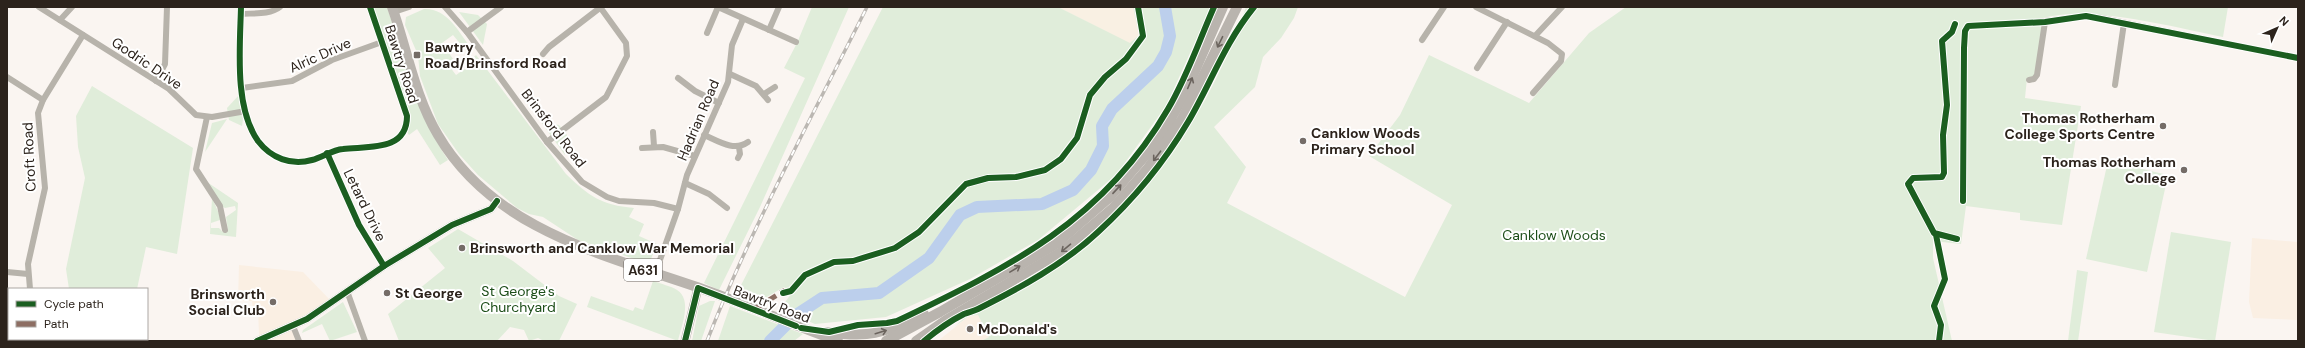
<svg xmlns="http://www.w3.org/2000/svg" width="2305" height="348" viewBox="0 0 2305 348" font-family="'DM Sans',sans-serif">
	<rect width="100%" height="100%" fill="#faf5f1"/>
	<g fill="#faefe3">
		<path d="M2252,238L2298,242V320L2253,318L2249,302Z"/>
		<path d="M239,265L303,272L332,302L293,326L299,341H262L259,334L258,310L253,309L252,301H238Z"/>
		<path d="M978,315L989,337L981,341H938L969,316Z"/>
	</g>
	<path fill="#f9f0e3" d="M1058,7H1133L1139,35L1130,44Z"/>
	<g fill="#e0edda">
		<path d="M373,7H387C404,59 417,114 448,160L440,165L417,129L409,135L407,132L410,117Z"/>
		<path d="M812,7H849L760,207L719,290L704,283L805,78L784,68L797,43Z"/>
		<path d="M883,7H1058L1130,43L1139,35L1133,7H1211L1166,106L1116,175L1038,240L970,279L886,317L815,324L780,309L791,294L784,287L758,302L736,295Z"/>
		<path d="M1246,7H1298L1294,18L1281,38L1263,57L1255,87L1214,127L1246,167L1227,203L1405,297L1452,205L1369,156L1400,115L1429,55L1529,103L1589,33L1626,7H2228L2223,37C2171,27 2086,3 2036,20V25L2042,27L2036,74L2033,77L2027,78L2025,98L2081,106L2062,225L2020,220V213L1966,206L1961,244L1933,241V258L1952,341H981L989,337L978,315L969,316L954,327L969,314L980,310C1020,287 1062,266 1098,236C1167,176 1216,93 1246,7Z"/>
		<path d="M424,9C447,8 458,31 471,48L467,52L453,35L442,43L453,59L447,63L456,75L475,62L474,57L476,55L566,174C589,196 601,205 634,208L629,217L644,224L639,236L657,244L649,264L578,240L543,217L529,214L517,208L478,175L459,154L438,124L420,76L418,55L405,25L406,17Z"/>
		<path d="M459,12L478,15L487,24L483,45Z"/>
		<path d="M92,86L193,148L177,254L146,247L137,289H69L66,269L85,178L78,147L76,116Z"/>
		<path d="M239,95L243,119L242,126L229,120L227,108Z"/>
		<path d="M227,119L205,152L212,123Z"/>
		<path d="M541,122L559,125L567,135L565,155Z"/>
		<path d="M2108,161L2168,175L2147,272L2086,259Z"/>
		<path d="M207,182L238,203L236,237L210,234L212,198L221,218L220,220L211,223V228H219L223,232L228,230L226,217L236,210L235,206L225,208L222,206Z"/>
		<path d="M458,229L513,261L559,296L577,304L559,341H544L538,338L529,341L524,330L510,327L497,341H399L388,314L445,268L428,248Z"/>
		<path d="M2171,232L2231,242L2215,341L2154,332Z"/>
		<path d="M2077,270L2088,272L2078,341H2068Z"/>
		<path d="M653,281C661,284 671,286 677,290C693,300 681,327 678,341L587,307L591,296L633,311L635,307L643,310Z"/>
		<path d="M710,301H715L701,341H692L699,306Z"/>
		<path d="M343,302L357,332L330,341L322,324L302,333L303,330Z"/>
		<path d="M730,306L803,334L794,341H718Z"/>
	</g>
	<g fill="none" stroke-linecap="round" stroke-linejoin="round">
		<path stroke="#bccfec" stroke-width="12" d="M770,341L796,315L822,298L879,293L929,258L960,215L977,207L1042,204L1073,190L1091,170L1103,146L1102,126L1112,109L1158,66L1166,52L1170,36L1165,7"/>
		<g stroke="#b7b3ab" stroke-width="6">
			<path d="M39,7L169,89L196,115L212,117L246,111"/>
			<path d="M241,7C240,47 234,107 258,141C271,158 291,166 312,160C323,157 332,150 343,149C368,146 407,152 407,116L370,7"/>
			<path d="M445,7L467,32L547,142L582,182L607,197L619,201L654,203L678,209"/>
			<path d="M718,7L796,42"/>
			<path d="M1476,7L1548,43L1562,54L1561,61L1533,93"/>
			<path d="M394,12L409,7"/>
			<path d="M240,14C253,13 270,15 280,7"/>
			<path d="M60,20L72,7"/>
			<path d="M2036,22L2086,16L2102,18L2298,58"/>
			<path d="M769,30L779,7"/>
			<path d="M467,32L501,7"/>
			<path d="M707,33L718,7"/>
			<path d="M1535,36L1562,7"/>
			<path d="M1422,40L1444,7"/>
			<path d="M543,54L549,47L601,7"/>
			<path d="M1477,68L1507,22"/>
			<path d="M730,74L756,86L768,100"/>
			<path d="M7,77L43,100"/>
			<path d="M678,78L695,91L719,103"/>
			<path d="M2029,80L2034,79L2037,75L2045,22"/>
			<path d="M156,81L165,64L167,7"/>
			<path d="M2115,85L2124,23"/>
			<path d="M242,88L292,81L332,60L382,42"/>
			<path d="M764,94L775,87"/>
			<path d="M207,117L196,169L220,206L225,230"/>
			<path d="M653,132L654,146"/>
			<path d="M704,135C718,141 734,152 748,142"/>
			<path d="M547,142L606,97L627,56L626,43L600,7"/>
			<path d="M642,148L663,147L695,156"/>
			<path d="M327,153L359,225L384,266"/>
			<path d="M738,158L740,154L739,147"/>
			<path d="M685,183L709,194L727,208"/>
			<path d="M7,272L28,274"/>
			<path d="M655,274L678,209L687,175L728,82L732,45L743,19"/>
			<path d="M30,289L28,264L45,188L38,113L43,100L83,35"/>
			<path d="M347,291L365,341"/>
			<path d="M293,326L299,341"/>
			<path d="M63,339L64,341"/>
		</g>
		<path stroke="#b7b3ab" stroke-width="8" d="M257,341L307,319L384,266L452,225L491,209L497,201"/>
		<path stroke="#b6b1aa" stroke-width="9" d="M685,341L698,288"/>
		<g stroke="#b9b4ae" stroke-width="10">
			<path d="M392,7C407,49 415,97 438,135C493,229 601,254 697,287C745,304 791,324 838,341"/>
			<path d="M827,332C873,339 884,332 924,314"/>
			<path d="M886,341L940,312L1056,244L1109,198L1151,149L1171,119L1187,89L1223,7"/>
			<path d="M916,341L946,320L1061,252L1113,208L1148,168L1182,119L1237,7"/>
		</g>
		<defs>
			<path id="rail" d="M707,341C752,226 812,117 867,7"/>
		</defs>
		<use href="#rail" stroke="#bbb7b2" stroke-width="3.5"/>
		<use href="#rail" stroke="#fff" stroke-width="2" stroke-dasharray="6" stroke-linecap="butt"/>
		<path stroke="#8d6e63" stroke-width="5" stroke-dasharray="10 5" stroke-linecap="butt" d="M755,309L785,290"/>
		<defs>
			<g id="cycleway">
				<path d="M241,7C240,47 234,107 258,141C271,158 291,166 312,160C323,157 332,150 343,149C368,146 407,152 407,116L370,7"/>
				<path d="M1955,24L1952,32L1942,41L1947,105L1943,135L1944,173L1942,177L1913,178L1908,184L1934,233L1957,239"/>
				<path d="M327,153L359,225L384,266"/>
				<path d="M1963,201L1964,48L1965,31L1968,26L2045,22L2086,16L2298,58"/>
				<path d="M1936,235L1945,279L1934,306L1941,325L1939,341"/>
				<path d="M783,293L791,291L805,275L834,262L853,261L895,248L919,232L966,184L988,178L1016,177L1045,170L1061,159L1077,138L1090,95L1105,77L1126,59L1143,36L1138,7"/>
				<path d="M801,328L829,332L858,325L887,323L897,321C1010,267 1103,221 1168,109C1187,77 1199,41 1214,7"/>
				<path d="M257,341L307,319L384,266L452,225L491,209L497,201"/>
				<path d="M685,341L698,288L796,326"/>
				<path d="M924,341C936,331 950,321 964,314C969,312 974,311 978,309C1020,288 1064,264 1098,232C1133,200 1163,164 1188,122C1211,83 1224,44 1254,7"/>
			</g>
		</defs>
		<use href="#cycleway" stroke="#fff" stroke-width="8"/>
		<use href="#cycleway" stroke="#1b5e20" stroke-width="6"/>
	</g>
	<defs><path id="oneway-shaft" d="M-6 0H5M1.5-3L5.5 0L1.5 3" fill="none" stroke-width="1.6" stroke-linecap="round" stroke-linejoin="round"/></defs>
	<g stroke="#6b645e">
		<use href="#oneway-shaft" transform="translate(1220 42) rotate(116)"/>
		<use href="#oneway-shaft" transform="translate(1190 83) rotate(-67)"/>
		<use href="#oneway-shaft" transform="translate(1157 156) rotate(127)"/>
		<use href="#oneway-shaft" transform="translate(1117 189) rotate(-47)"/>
		<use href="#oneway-shaft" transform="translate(1066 248) rotate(140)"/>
		<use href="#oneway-shaft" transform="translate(1015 269) rotate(-31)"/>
		<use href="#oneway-shaft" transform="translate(881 332) rotate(-17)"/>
	</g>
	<g fill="#746c67" stroke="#fff" stroke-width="1.5">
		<rect x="413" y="51" width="8" height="8" rx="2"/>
		<circle cx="2163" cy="126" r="4"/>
		<circle cx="1303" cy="141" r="4"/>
		<circle cx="2184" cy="170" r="4"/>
		<circle cx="462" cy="248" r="4"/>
		<circle cx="387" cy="293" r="4"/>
		<circle cx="273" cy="302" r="4"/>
		<circle cx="970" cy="329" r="4"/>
	</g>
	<g text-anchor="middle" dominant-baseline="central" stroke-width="4" stroke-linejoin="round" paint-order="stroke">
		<rect fill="#fff" stroke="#6b6560" stroke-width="1" x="624" y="259" width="38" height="22" rx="3"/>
		<g font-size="13" font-weight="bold" fill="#2c231c">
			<text x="643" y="270">A631</text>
		</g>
		<g font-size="14" font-weight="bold" fill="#2c231c" stroke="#fff" text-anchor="start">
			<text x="425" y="47">Bawtry<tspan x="425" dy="16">Road/Brinsford Road</tspan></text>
			<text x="2155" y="118" text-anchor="end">Thomas Rotherham<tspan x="2155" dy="16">College Sports Centre</tspan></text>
			<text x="1311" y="133">Canklow Woods<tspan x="1311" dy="16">Primary School</tspan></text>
			<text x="2176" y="162" text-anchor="end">Thomas Rotherham<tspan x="2176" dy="16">College</tspan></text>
			<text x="470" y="248">Brinsworth and Canklow War Memorial</text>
			<text x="395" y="293">St George</text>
			<text x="265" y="294" text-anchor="end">Brinsworth<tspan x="265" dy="16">Social Club</tspan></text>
			<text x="978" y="329">McDonald's</text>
		</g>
		<g font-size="14" fill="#2c231c" stroke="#fff">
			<text transform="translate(320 55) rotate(-24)">Alric Drive</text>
			<text transform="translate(147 63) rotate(34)">Godric Drive</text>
			<text transform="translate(402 64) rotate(72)">Bawtry Road</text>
			<text transform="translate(698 120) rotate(-67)">Hadrian Road</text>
			<text transform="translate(554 128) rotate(52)">Brinsford Road</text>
			<text transform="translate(29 157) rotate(-93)">Croft Road</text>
			<text transform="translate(365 205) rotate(64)">Letard Drive</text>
			<text transform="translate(772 304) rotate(21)">Bawtry Road</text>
		</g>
		<g font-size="14" fill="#1d4e19" stroke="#fff">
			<text x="1554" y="235">Canklow Woods</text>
			<text x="518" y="291">St George's<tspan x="518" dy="16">Churchyard</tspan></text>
		</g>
	</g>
	<rect width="2305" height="348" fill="none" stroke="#2c231c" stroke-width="16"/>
	<rect x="8" y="288" width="140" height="52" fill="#ffffff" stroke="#aba7a4"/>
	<rect x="16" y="301" width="20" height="6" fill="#1b5e20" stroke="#aba7a4"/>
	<text x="44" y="308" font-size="12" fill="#2c231c">Cycle path</text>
	<rect x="16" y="321" width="20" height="6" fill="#8d6e63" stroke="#aba7a4"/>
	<text x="44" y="328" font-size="12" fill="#2c231c">Path</text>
	<g transform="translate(2277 28) rotate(45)" stroke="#ffffff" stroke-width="3" paint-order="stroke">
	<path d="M0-3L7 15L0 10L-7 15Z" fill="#2c231c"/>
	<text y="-6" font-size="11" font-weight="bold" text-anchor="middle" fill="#2c231c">N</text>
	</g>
</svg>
